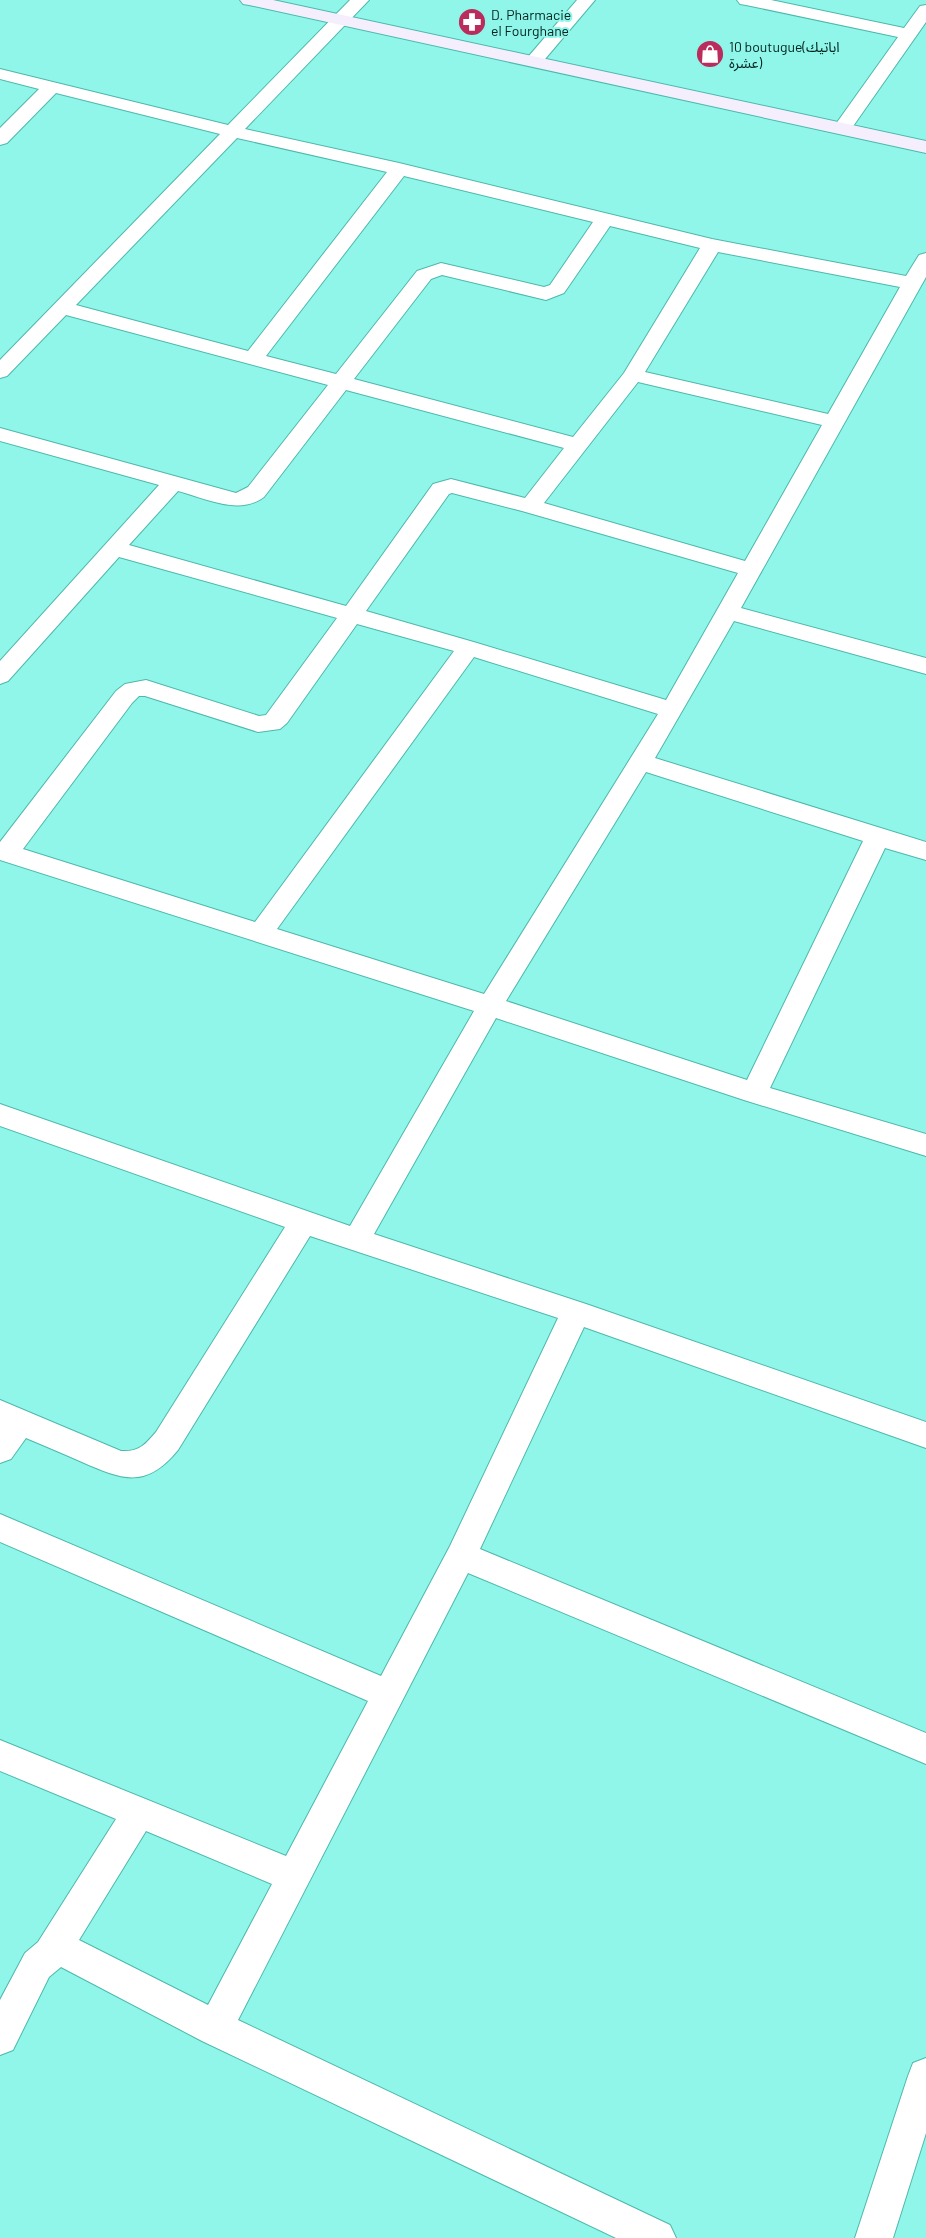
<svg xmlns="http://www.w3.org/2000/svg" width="926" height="2238" viewBox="0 0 926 2238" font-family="Barlow,'Noto Sans Arabic',sans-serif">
	<rect width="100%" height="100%" fill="#8ff6e9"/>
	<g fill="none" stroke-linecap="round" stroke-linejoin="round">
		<defs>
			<g id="street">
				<path d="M350,0H369L245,129L399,163L712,239L906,276L919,255L926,253V277L741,608L926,658V674L734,621L655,758L926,842V860L885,848L770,1088L926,1134V1156L744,1100L496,1018L374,1234L586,1304L926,1422V1448L584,1327L480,1549L926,1733V1764L468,1573L238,2020L670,2225L676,2238H616L202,2041L61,1967L49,1977L13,2050L0,2055V2000L25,1953L38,1942L116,1819L0,1771V1740L286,1856L368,1701L0,1542V1514L381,1676L450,1546L558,1318L310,1236L178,1450C146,1489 123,1480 82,1462C64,1454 45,1446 26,1438L11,1459L0,1463V1400L121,1451C139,1452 145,1445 156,1432L285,1227L0,1126V1104L350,1226L474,1011L0,860V842L116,691L125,684L146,680L259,716L266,715L337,618L119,557L8,681L0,684V661L159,485L0,441V428L236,493L248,487L328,385L66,315L7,376L0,378V360L220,134L56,93L7,143L0,145V128L39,89L0,79V69L228,125ZM237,138L387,172L248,351L76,305ZM404,176L593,222L550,285L544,287L441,263L417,271L336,374L266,356ZM610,226L700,248L624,373L573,437L354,379L431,279L442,275L546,300L564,293ZM718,252L900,287L828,414L645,372ZM638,382L822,425L745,561L544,503ZM346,390L564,448L525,498L451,479L433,484L346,606L129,545L178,491C205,498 239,516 264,497ZM452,493L522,511L738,573L666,700L477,643L366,611L449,494ZM357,624L454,651L255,922L23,849L132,703L139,696H145L258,732L280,729L287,723ZM474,657L658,714L484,994L277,929ZM646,772L863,841L747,1080L506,1001ZM146,1831L272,1884L208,2005L79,1940Z"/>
				<path d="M577,0H595L540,65L534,66L528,65L525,61L528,57Z"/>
				<path d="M737,0H771L904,28L920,6L926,5V22L849,132L842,134L835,132L833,128L898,37L746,5L740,4Z"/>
				<path d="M926,2058V2133L893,2238H855L908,2076L913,2063Z"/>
			</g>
			<path id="secondary" d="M240,0H273L926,141V153L249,5L243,4Z"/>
		</defs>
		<use href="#street" stroke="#4eb8ad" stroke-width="2"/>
		<use href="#secondary" stroke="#4eb8ad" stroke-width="2"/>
		<use href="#street" fill="#fff" fill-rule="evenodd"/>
		<use href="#secondary" fill="#f5effd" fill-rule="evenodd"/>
	</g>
	<defs>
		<symbol id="pharmacy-disc" viewBox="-11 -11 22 22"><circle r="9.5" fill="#ba2c5c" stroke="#8ff6e9"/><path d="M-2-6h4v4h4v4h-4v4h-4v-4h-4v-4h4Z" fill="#fff"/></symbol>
		<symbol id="shop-disc" viewBox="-11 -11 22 22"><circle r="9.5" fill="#ba2c5c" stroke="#8ff6e9"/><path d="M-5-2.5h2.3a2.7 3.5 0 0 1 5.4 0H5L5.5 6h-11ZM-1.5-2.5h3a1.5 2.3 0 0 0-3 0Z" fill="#fff"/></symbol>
	</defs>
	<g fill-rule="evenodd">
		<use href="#pharmacy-disc" x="456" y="6" width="32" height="32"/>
		<use href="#shop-disc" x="694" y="38" width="32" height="32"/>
	</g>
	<g text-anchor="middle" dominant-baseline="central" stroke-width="4" stroke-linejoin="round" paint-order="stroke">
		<g font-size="14" fill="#00221e" stroke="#8ff6e9" text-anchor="start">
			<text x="491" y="14">D. Pharmacie<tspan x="491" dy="16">el Fourghane</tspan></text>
			<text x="729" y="46">10 boutugue(اباتيك<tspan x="729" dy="16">عشرة)</tspan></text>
		</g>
	</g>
</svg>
